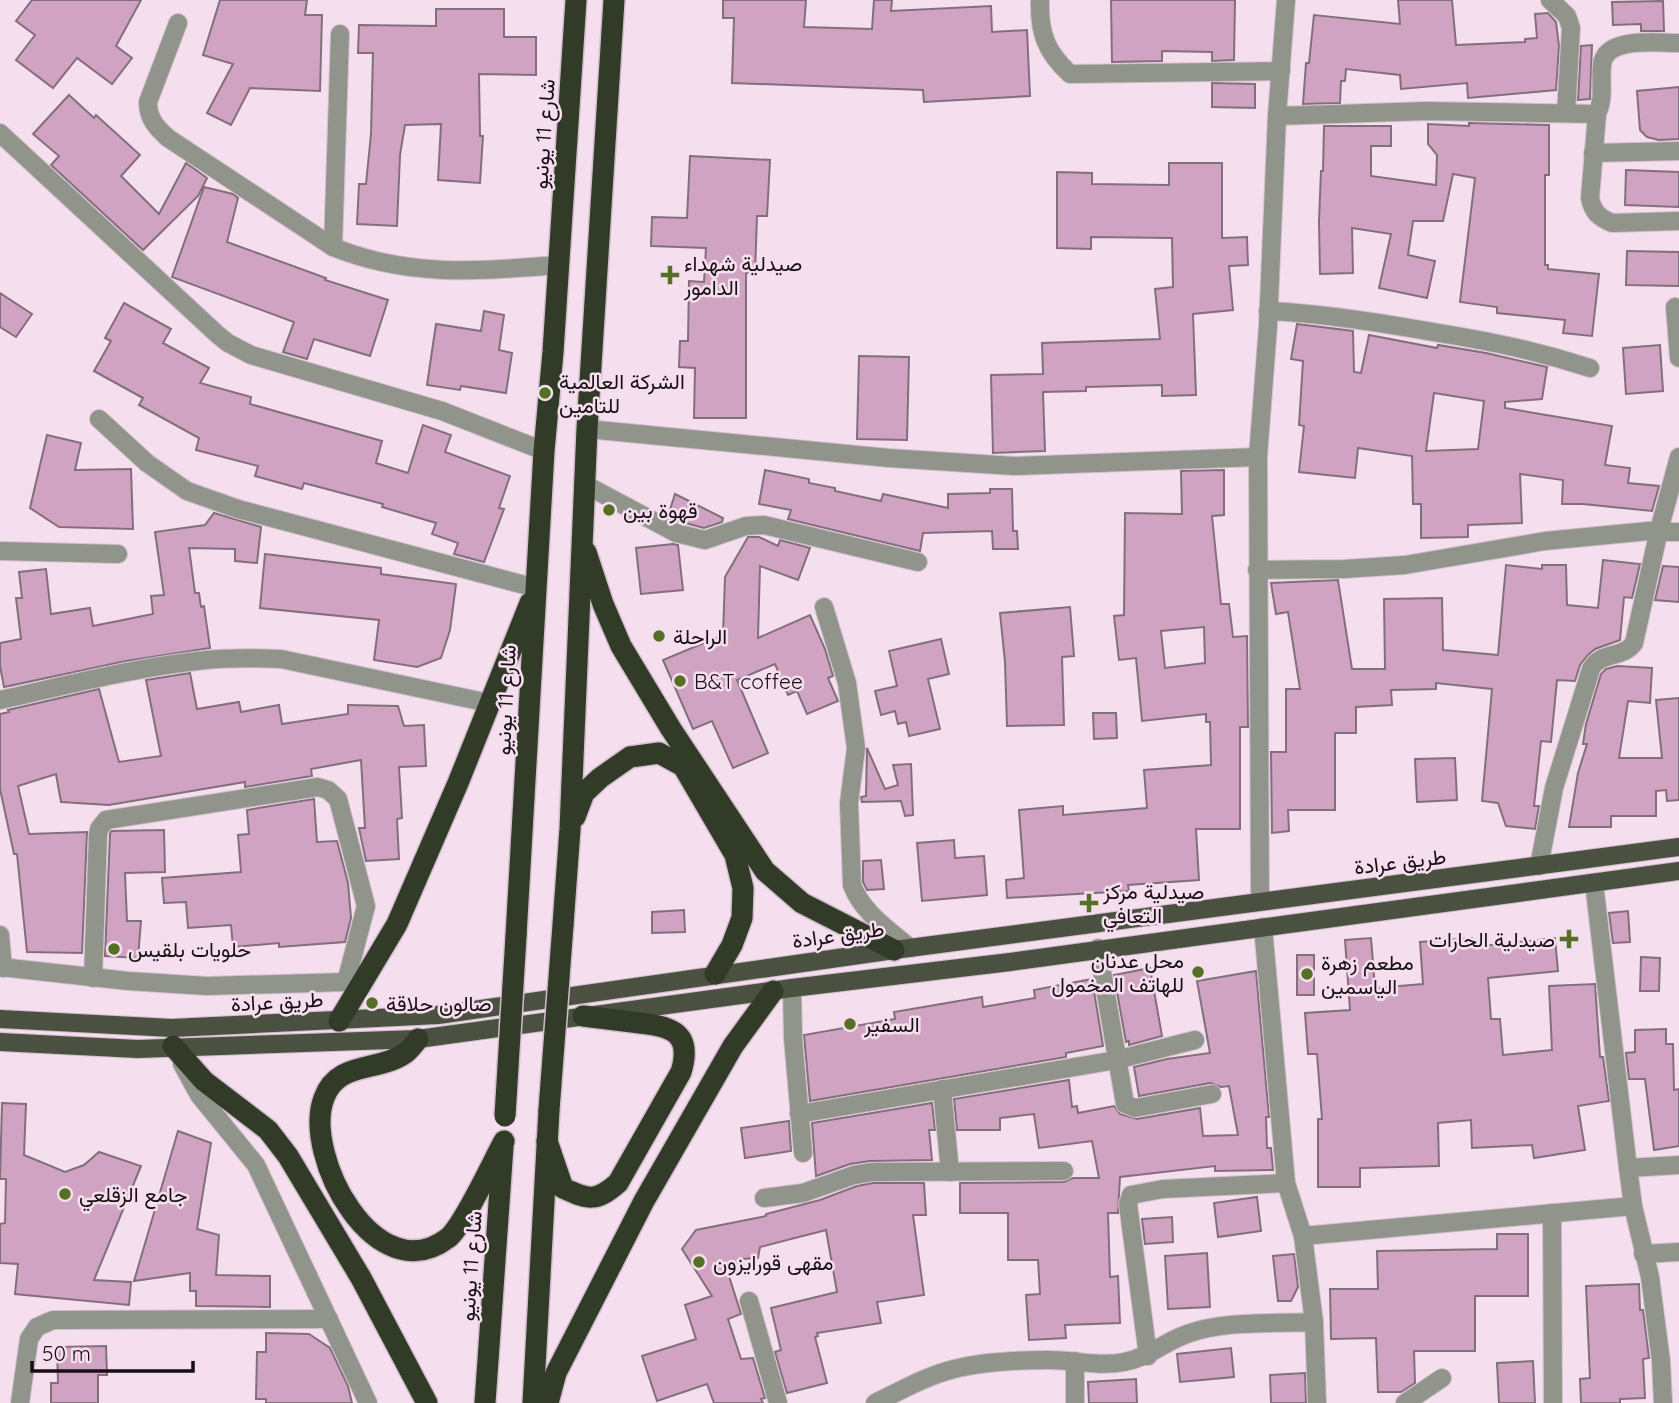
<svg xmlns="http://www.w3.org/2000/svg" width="1679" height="1403" viewBox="0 0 1679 1403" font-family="Quicksand,Vazirmatn,sans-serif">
	<rect width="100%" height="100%" fill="#f5dfee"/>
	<g fill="#d1a3c2" stroke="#836f7c" stroke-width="2" fill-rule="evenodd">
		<path d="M32,0H141L116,46L132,58L112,84L77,58L53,88L16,60L35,35L16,21Z"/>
		<path d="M220,0H307L305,15H322L320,91L250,88L231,125L207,113L233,64L203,55Z"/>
		<path d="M723,0H806L804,27L872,29L874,0H892L891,11L991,6L992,32L1027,30L1030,96L924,102L923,90L732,83L734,18H723Z"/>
		<path d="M1111,0H1235L1234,60L1212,61V52L1162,51V61L1112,62Z"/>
		<path d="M1398,0H1452L1456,45L1525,42V39L1537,38L1535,14L1548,13L1556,22L1559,46L1556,90L1468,98L1467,83L1401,89L1400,75L1346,69L1345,81H1341L1340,103L1303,104L1306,63H1309L1314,15L1400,24Z"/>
		<path d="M1663,1L1664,31H1641V24L1613,25L1612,2Z"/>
		<path d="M436,9H504V37H536V75L479,74L480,136H483L480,183L438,180L441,124L405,125L400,155L397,226L357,224L359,184H366L371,134L373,53H358L359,25L436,26Z"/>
		<path d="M1592,45L1590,99L1578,100L1581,46Z"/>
		<path d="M1212,83L1255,84V108L1212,107Z"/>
		<path d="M1679,87V139L1659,140L1647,137L1640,130L1637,91Z"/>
		<path d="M69,95L94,118L96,115L140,155L121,176L159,214L186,163L207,178L198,196L143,250L51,165L59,156L33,134Z"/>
		<path d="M1469,123L1549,125V175H1545V265H1548V269L1599,274L1592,336L1563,333L1565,320L1497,313V307L1460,302L1475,178L1453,174L1443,221H1413L1408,255L1435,261L1427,298L1379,288L1391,234L1352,228L1353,273L1320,274L1319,221L1321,171H1323L1324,126H1391V146H1371V176L1436,185L1437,155L1428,144V124L1469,126Z"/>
		<path d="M690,156L770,160L767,216H757L755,273H746V418H694L695,368L679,367L680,341H688L689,281L704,282L706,248L651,246L652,217L687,218Z"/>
		<path d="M1169,163H1222V238L1247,237L1248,265L1229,266L1233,310L1193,314L1196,395L1162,396V385L1086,387V391L1043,392L1045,451L993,453L991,375L1043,374L1042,343L1160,339L1155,289L1173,287L1172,238L1091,237V249L1057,248V172L1092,173V184L1169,185Z"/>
		<path d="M1626,170L1679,172V207L1625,205Z"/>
		<path d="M204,187L233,194L238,198L227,242L326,278L325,280L388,300L370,356L314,339L307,359L283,352L294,322L172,277Z"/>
		<path d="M1627,251L1679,252V286L1626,285Z"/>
		<path d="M0,293L32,314L16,337L0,327Z"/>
		<path d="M124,303L171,329L163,343L209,368L200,383L251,397L250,404L382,441L376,463L408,473L423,425L451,435L445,452L510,476L499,508L504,509L484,562L454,554L458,543L432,534L436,523L382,507L383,504L304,483L302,489L255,476L258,466L196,450L199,438L139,405L143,398L94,371L111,341L105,338Z"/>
		<path d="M484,311L504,315L499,350L512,353L506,393L461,386L460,390L427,385L436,324L481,331Z"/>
		<path d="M1297,324L1353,331L1354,372L1361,373L1369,335L1437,348L1438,345L1486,353L1547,367L1542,399L1505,402V408L1612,426L1605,465L1630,468L1628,483L1659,486L1652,511L1583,504H1562L1563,480L1520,474L1522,523L1468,525V537L1421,538V504H1413L1412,456L1358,448L1355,478L1299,472L1304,426L1299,425L1303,361L1291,359ZM1434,393L1484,401L1478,449L1426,451Z"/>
		<path d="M1660,345L1663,391L1626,394L1623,348Z"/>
		<path d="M859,356L909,357L907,440L857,439Z"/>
		<path d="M47,435L81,443L75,470L131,469L133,529L59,527L30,508Z"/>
		<path d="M765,470L809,479V483L835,488V491L881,501L883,494L948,508V494L990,493V489H1012L1013,531H1017L1018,549H993L992,531L923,533L920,551L788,519L791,510L759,504Z"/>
		<path d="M1224,470V515L1212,516L1221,604H1229L1233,637L1247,636L1248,727H1240V829H1196L1199,880L1128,885L1129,891L1007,898L1006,880L1024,878L1019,810L1063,806V815L1147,808L1144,770L1211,765L1210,722H1206V714L1142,721L1136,658L1119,660L1114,616L1124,615L1125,513L1182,514L1181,471ZM1204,627L1205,663L1165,668L1161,631Z"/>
		<path d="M675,494L723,518L722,522L704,528L678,521L668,516Z"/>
		<path d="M214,513L261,527L257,563L235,561V549L189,548L195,593H199L201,607L204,606L210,648L126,661L4,687L0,666V643L21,639L16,598H22L19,572L46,569L51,614L90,608L93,626L153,614L151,596L164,595L155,532L205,525Z"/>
		<path d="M748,537H759L778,546L780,540L810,548L798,580L760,566L758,638L810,615L825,649L833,676L828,678L838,701L807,714L797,691L788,695L775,664L737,680L768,753L733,768L712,721L693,729L663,660L723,635L725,577Z"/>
		<path d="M673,544L678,545L683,590L641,594L636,548Z"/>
		<path d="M265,554L381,568V574L456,584L450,630L441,658L417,667L374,660L379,620L260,608Z"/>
		<path d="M1603,560L1640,564L1632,598L1624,597L1620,640L1595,649L1588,655L1580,665L1575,681L1557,680L1551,742L1541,741L1534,806H1539L1535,829L1506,826L1498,803L1482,801L1492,689L1436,683V689L1391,690L1392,705L1356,707V733H1335V810H1288L1289,831L1272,833L1271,752H1286V689H1300L1288,612L1276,614L1271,583L1338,580L1352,669H1385L1384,599L1442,598L1443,650L1498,655L1506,565L1542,569V565H1566L1567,605L1598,608Z"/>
		<path d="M1663,566L1679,567V602L1655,600Z"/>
		<path d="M1070,607L1074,656L1062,657L1064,725L1007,726L1005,662L1000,613Z"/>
		<path d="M941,639L949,674L928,679L940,729L909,736L906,722L898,724L895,711L881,715L875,691L897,686L889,651Z"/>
		<path d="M1617,666L1652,668L1650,703L1628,701L1619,758H1662L1656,700L1679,698V800L1667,801L1666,790L1656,791V816H1611V827H1569L1578,773L1587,744H1583L1586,724L1601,674L1606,669Z"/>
		<path d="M190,673L197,709L239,702L241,712L279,705L282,724L348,714V705L398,706L404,726L424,725L426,766L399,767L402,818L397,819L399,859L366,861L359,828H365L361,760L311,769L312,776L245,787V782L109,805L61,802L56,774L18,786L29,834L87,832L82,953L27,952L17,854H14L0,789V714L9,712L8,710L99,689L119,762L161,756L146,680Z"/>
		<path d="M1093,713H1116L1117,738L1094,739Z"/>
		<path d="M867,748L885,789L898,785L893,765L911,764L913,815L905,816L901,801L862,802L861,797L866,796Z"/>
		<path d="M1455,758L1457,800L1417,802L1415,759Z"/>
		<path d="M314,799L317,842L337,841L348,883L351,918L345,942L279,947V943L233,947L231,925L188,928L186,902L164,903L162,878L241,872L238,835L249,834L247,810Z"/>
		<path d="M164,830L165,872L125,873L127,921H141L138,958L105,956L110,834L111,831Z"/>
		<path d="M954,840L955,858L984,856L987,895L922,901L917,843Z"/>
		<path d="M881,860L884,889L867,890L863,882V861Z"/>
		<path d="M684,910L685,932L652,933V912Z"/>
		<path d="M1628,911L1630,942L1613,943L1609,913Z"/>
		<path d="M1371,938L1375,988L1423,984L1420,942L1472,938L1473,947L1555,938L1558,971L1488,978L1491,1019H1500L1503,1055L1552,1050L1549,986L1595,984L1600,1057H1603L1609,1101L1578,1106L1585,1150L1534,1158L1532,1145L1472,1148L1471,1120L1438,1123L1439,1166L1360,1168V1187H1318V1119H1322L1317,1054H1308L1305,1013L1350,1010L1345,940Z"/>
		<rect x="1297" y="955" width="17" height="40"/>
		<path d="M1641,957L1660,958L1659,991H1640Z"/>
		<path d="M1150,968L1162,1036L1129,1045V1041L1126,1042L1114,975Z"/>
		<path d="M1256,971L1269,1117H1266L1267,1148H1271L1273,1170L1215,1171V1166L1120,1177L1118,1213H1108L1110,1277L1118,1276L1120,1323L1065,1325L1066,1338L1029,1340L1026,1295L1040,1294L1038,1260H1008V1213H960V1183L1064,1182L1073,1178H1099L1092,1141L1039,1148L1034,1114L1000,1118V1130H957L954,1099L1069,1080L1072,1107L1077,1106L1078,1113L1114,1106L1120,1114L1137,1119L1200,1108L1203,1136L1238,1135L1229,1086L1221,1087L1210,1083L1139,1096L1134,1067L1167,1059L1210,1053L1197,981Z"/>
		<path d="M1092,979L1103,1046L1066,1053V1057L810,1101L804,1035L895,1019L894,1012L982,997L983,1007L1035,998L1034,990Z"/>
		<path d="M1666,1029V1044H1673L1674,1090L1679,1089V1146L1654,1150L1645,1079H1629L1626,1053L1635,1052V1030Z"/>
		<path d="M2,1103L26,1104L24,1155L65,1172L84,1165L99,1152L141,1166L94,1280L131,1282L129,1305L15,1294L18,1264L0,1263V1224L5,1223L6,1179H0Z"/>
		<path d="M932,1103L935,1130H929L932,1160L870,1161L850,1164L816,1176L812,1123Z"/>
		<path d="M789,1121L791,1151L745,1158L741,1128Z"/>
		<path d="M178,1131L211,1143L197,1229L219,1235L216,1275L270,1276V1307L196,1306V1291H190V1273L134,1281Z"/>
		<path d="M873,1183H924L926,1215H913L924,1295L877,1302L881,1323L817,1333L818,1336L815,1337L827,1383L787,1393L775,1352L781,1350L771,1308L837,1292L826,1230L760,1247L758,1258L742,1259L744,1270L728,1273L741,1314L728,1319L741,1359L753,1358L765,1398L761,1399L763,1403H714L707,1384L657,1401L642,1356L696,1339L685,1305L712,1296L682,1249L696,1230L766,1216V1214L820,1200L857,1186Z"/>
		<path d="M1257,1197L1261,1231L1218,1237L1214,1203Z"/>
		<path d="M1172,1217L1173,1242L1145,1244L1142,1219Z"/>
		<path d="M1497,1234H1528V1296H1475V1351H1414L1415,1383L1401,1392H1378L1376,1338L1331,1339L1330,1289H1378L1377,1251L1497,1249Z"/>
		<path d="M1207,1253L1210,1307L1168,1309L1165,1256Z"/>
		<path d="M1294,1254L1298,1287L1291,1301H1278L1273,1256Z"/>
		<path d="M1639,1284L1640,1310H1643L1649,1358L1643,1359L1645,1398L1620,1399V1403H1581L1580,1379L1590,1378L1586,1286Z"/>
		<path d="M266,1333L309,1334L330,1348L348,1386L352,1403H266V1399H256L257,1352H266Z"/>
		<path d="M106,1346L107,1375H98V1403H51V1383H58L57,1347Z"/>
		<path d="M1231,1348L1234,1377L1180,1382L1177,1354Z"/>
		<path d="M1533,1361L1535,1403H1499L1497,1363Z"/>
		<path d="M1305,1373L1306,1403H1271L1270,1375Z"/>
		<path d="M1136,1379L1137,1403H1089L1088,1382Z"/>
	</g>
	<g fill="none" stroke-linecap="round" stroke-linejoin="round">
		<defs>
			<g id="minor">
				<path d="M1040,0C1039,33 1046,52 1070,74L1281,71"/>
				<path d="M1550,0L1567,16L1571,28L1566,113"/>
				<path d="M178,23L148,102C148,119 156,127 168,138L333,247C409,278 479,271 559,265"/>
				<path d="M1679,43C1657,43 1605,36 1602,65C1600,83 1605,97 1597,114L1590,198C1593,212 1598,217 1612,223L1679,221"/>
				<path d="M1277,116L1427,111L1597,114"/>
				<path d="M0,133L218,335L228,343L251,355L442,411L544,451"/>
				<path d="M1593,153L1679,151"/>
				<path d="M333,247L340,34"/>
				<path d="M1675,307L1679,358"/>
				<path d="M1268,311C1326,314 1382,323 1439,333C1494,342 1537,351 1590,368"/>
				<path d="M99,419L147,463L187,491L238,509L536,588"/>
				<path d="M587,429L889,458L1014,466L1258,457"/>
				<path d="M584,484L676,533L705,540L746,526L764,525L918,562"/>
				<path d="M0,551L118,554"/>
				<path d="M1257,570L1344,569L1405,565L1545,541L1659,530L1661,532H1679"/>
				<path d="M824,607L847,683L856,748L849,803L852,885C862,912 888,929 910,948"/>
				<path d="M0,700C68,685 136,667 206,660C231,657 256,658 281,659L489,703"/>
				<path d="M1539,866L1554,788L1591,669C1600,651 1623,659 1634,643L1659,530L1679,457"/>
				<path d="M1594,883L1628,1168L1633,1206L1650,1277L1661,1361L1663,1403"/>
				<path d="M1260,900L1258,457L1268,326L1277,116L1286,0"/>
				<path d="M1263,927L1286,1183L1303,1236L1314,1322L1317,1403"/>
				<path d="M0,935L3,968"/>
				<path d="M1098,948L1125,1104L1135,1108L1212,1094"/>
				<path d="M0,967L128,981L207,986L346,982"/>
				<path d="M93,978L98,835L99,829L106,820L318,787L328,790L338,799L366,906L346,982L366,979"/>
				<path d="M792,988L793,1038L803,1153"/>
				<path d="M182,1064L199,1095L256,1165L368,1403"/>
				<path d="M942,1089L950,1172"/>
				<path d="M799,1114L1116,1060L1195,1040"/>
				<path d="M1628,1168L1679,1165"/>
				<path d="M764,1198L803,1193L854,1175L872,1172L1064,1171"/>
				<path d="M1552,1213L1553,1403"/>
				<path d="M1303,1236L1633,1206"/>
				<path d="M1643,1254L1679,1252"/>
				<path d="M749,1301L778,1403"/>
				<path d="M1148,1356L1128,1204L1131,1195L1163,1189L1286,1183"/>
				<path d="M1075,1361V1403"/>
				<path d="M20,1403L29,1339L37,1327L53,1320L329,1319"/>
				<path d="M875,1403C900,1391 926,1376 954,1369C984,1361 1018,1360 1049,1360C1074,1360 1099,1367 1124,1362C1148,1358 1164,1342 1187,1334C1224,1320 1275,1324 1314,1322"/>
				<path d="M1405,1403L1442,1378"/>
			</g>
			<g id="major">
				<path d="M0,1019L172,1028L438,1015L894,950L1679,847"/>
				<path d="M0,1042L138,1049L418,1039L792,988L1010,962L1679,871"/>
			</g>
			<g id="highway">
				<path d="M586,552L603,604L621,646L671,729L765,871L802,903L894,950"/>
				<path d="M575,817L584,793L600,778L630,757L659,753L683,766L735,855L743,888L742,918L732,945L715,974"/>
				<path d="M563,925L570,829L587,429L614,0"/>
				<path d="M516,936L544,451L553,352L576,0"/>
				<path d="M339,1021L397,924L458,783L530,603"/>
				<path d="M418,1039C414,1044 409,1051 404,1054C377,1072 337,1061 324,1098C302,1155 376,1293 448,1238C464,1225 492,1163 504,1141"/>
				<path d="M173,1046L204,1081L268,1130L288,1156L361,1278L427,1403"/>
				<path d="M547,1141L563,1188C589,1200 596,1202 618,1183L681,1072C694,1029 667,1026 632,1022C616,1020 599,1018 583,1016"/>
				<path d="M485,1403L503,1146"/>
				<path d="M533,1403L549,1110"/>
				<path d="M548,1403L556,1373L644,1201L733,1046L773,991"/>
			</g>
		</defs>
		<use href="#minor" stroke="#d1becb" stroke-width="20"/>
		<use href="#major" stroke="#d1becb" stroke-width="20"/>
		<use href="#highway" stroke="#d1becb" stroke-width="24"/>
		<use href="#minor" stroke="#90948b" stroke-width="18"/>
		<use href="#major" stroke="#4a5141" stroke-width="18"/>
		<use href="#highway" stroke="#323a28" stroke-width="21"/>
		<defs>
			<g id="highway-bridge">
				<path d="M549,1110L563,925"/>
				<path d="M505,1116L516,936"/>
			</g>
		</defs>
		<use href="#highway-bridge" stroke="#d1becb" stroke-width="24" stroke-linecap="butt"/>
		<use href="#highway-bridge" stroke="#323a28" stroke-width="21"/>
	</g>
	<g fill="#537024" stroke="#f5dfee" stroke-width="2.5">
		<path d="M666.5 264.5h7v7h7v7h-7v7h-7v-7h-7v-7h7z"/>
		<circle cx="545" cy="393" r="7"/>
		<circle cx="609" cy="510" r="7"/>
		<circle cx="659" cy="636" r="7"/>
		<circle cx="680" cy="681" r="7"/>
		<path d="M1085.5 892.5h7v7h7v7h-7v7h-7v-7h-7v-7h7z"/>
		<path d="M1565.5 928.5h7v7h7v7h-7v7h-7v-7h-7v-7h7z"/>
		<circle cx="114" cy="949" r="7"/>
		<circle cx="1198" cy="972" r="7"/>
		<circle cx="1307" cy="974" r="7"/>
		<circle cx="372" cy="1003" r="7"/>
		<circle cx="850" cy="1024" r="7"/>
		<circle cx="65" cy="1194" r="7"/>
		<circle cx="699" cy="1262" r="7"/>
	</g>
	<g text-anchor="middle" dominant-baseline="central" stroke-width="5" stroke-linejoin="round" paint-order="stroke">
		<g font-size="21" fill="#170f14" stroke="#f5dfee">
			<text transform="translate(543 134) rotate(-86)">شارع 11 يونيو</text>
			<text transform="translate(505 700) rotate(-87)">شارع 11 يونيو</text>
			<text transform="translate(1400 861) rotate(-7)">طريق عرادة</text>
			<text transform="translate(838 934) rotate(-8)">طريق عرادة</text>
			<text transform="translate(277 1001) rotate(-3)">طريق عرادة</text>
			<text transform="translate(470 1266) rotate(-86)">شارع 11 يونيو</text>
		</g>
		<g font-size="21" fill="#170f14" stroke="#f5dfee" text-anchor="start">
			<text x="684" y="263">صيدلية شهداء<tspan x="684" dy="24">الدامور</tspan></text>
			<text x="559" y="381">الشركة العالمية<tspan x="559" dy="24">للتامين</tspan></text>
			<text x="623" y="510">قهوة بين</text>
			<text x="673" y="636">الراحلة</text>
			<text x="694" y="681">B&amp;T coffee</text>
			<text x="1103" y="891">صيدلية مركز<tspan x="1103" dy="24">التعافي</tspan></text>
			<text x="1555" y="939" text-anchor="end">صيدلية الحارات</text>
			<text x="128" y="949">حلويات بلقيس</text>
			<text x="1184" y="960" text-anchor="end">محل عدنان<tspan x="1184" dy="24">للهاتف المخمول</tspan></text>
			<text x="1321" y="962">مطعم زهرة<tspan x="1321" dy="24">الياسمين</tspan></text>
			<text x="386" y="1003">صالون حلاقة</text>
			<text x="864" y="1024">السفير</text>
			<text x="79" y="1194">جامع الزقلعي</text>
			<text x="713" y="1262">مقهى قورايزون</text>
		</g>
	</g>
	<path d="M32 1361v10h161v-10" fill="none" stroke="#170f14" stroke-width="3.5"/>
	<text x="42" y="1361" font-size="21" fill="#170f14" stroke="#f5dfee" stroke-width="5" paint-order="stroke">50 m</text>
</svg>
